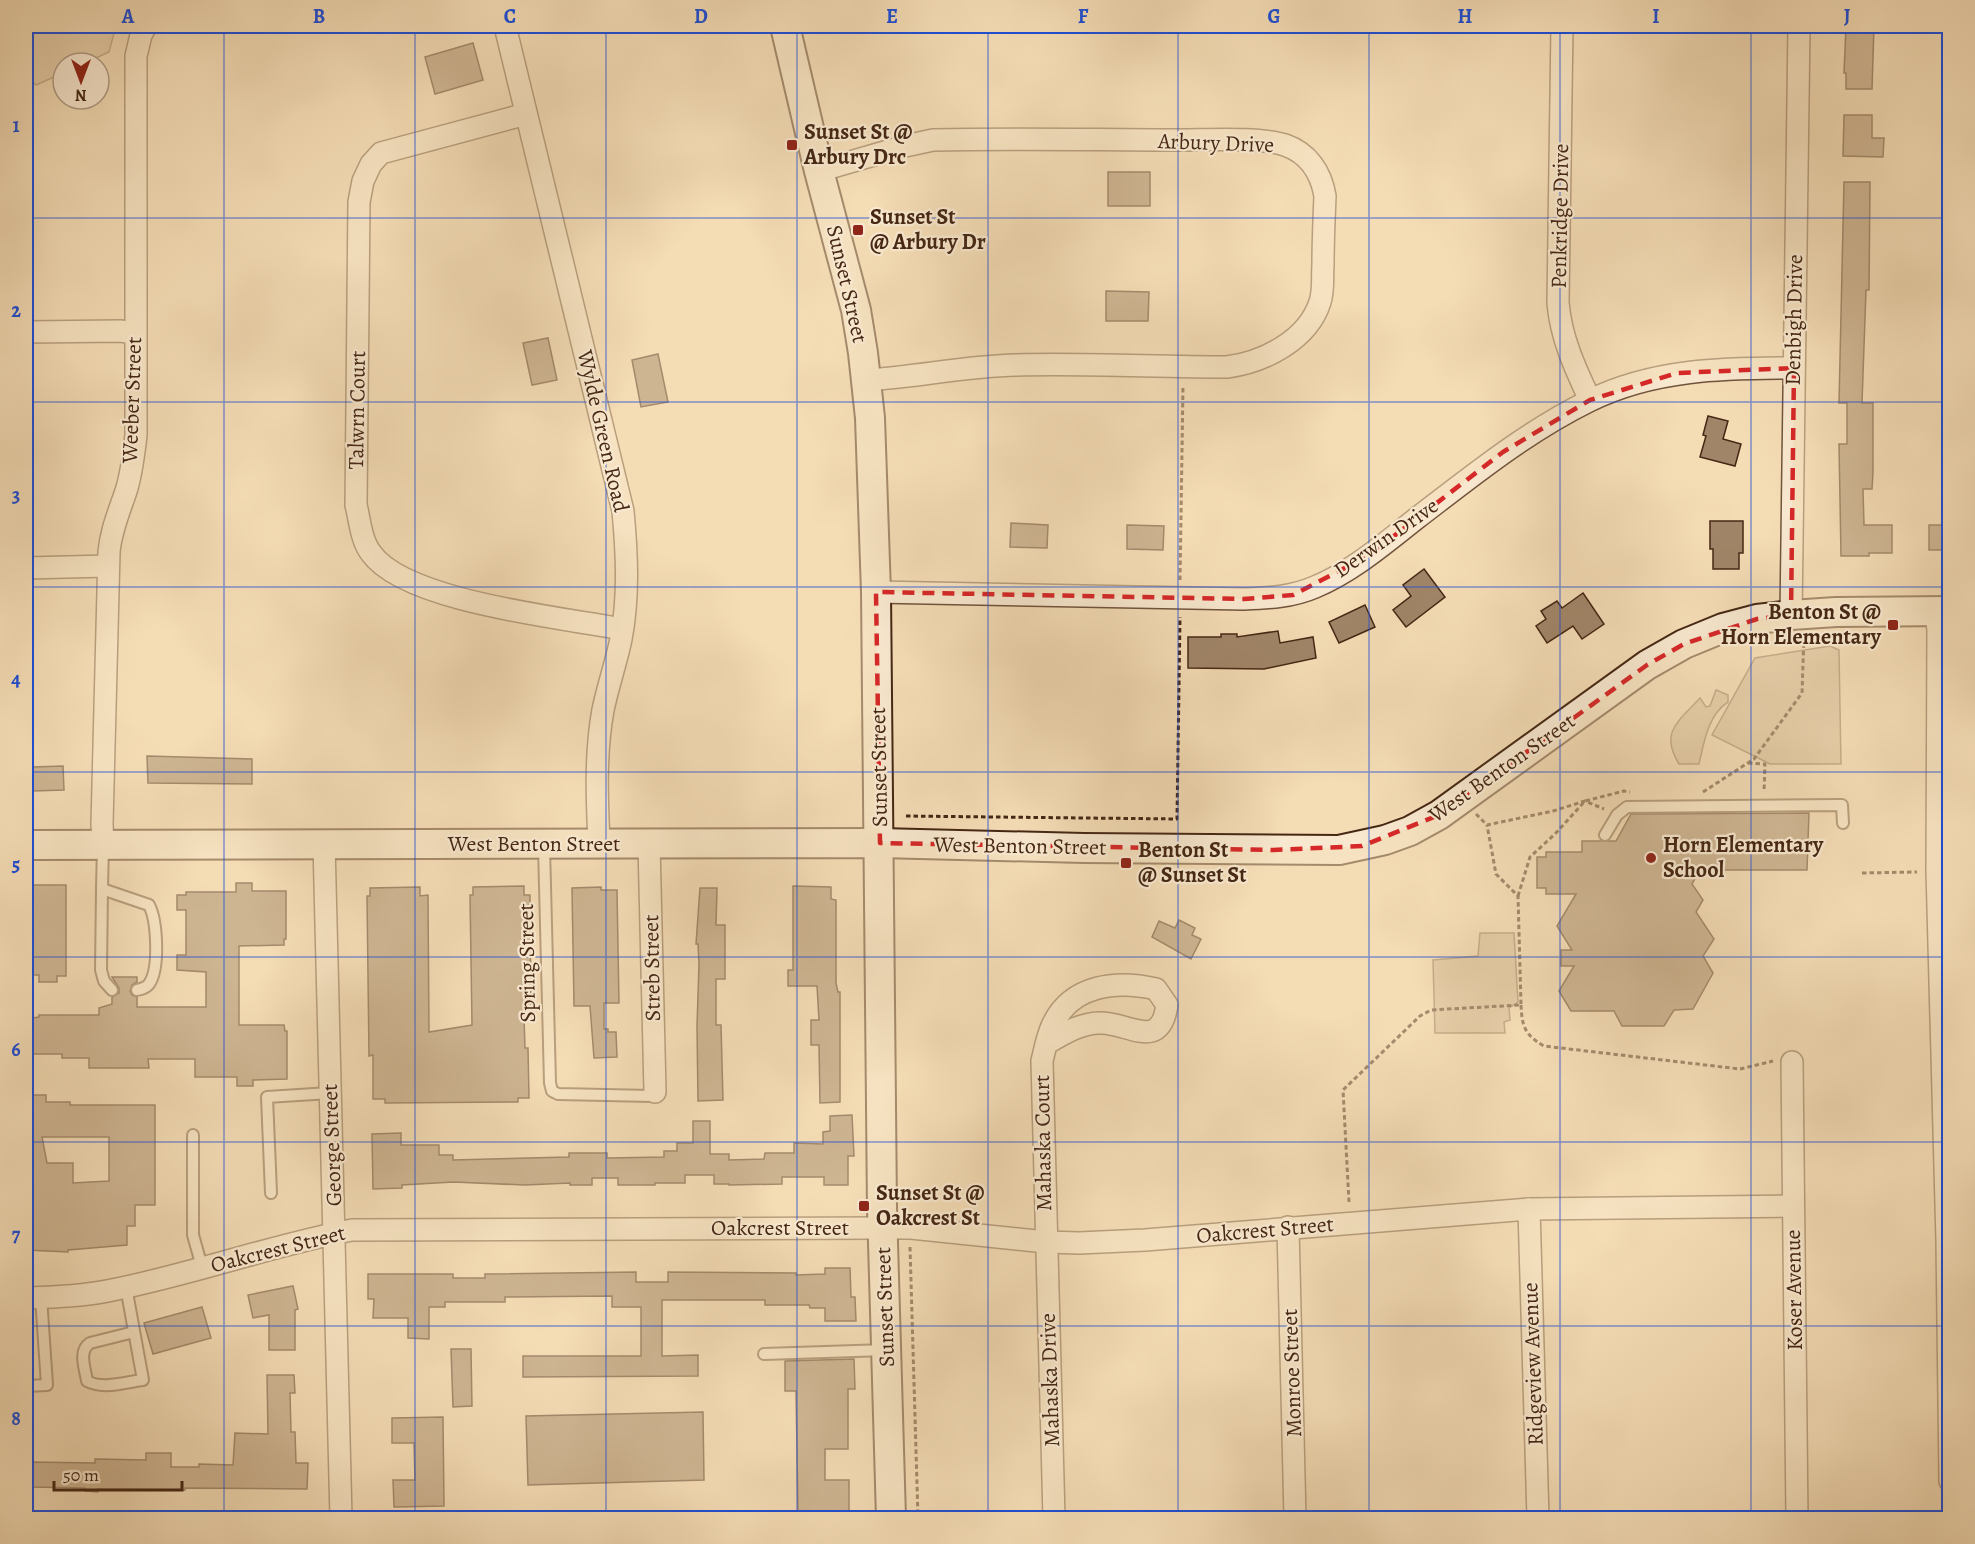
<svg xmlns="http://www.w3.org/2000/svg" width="1975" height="1544" viewBox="0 0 1975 1544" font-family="Alegreya,serif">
	<rect width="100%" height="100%" fill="#f4dcb5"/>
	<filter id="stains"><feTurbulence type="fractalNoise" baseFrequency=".00333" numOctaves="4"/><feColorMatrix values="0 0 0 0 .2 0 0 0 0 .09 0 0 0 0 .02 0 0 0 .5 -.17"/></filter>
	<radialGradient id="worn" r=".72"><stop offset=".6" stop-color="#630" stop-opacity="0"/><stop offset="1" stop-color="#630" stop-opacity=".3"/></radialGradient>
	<g fill="#d6bd9a" stroke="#8e7257" stroke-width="1.5">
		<path d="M26,26H116L109,52L85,63H63V73L36,85L26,75Z"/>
		<path d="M1830,646L1839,650L1841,764H1770L1712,735L1755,658Z"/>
		<path d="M1716,690L1728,695V702C1708,715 1704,742 1699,764H1679C1659,732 1679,721 1700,698L1706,707L1710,706Z"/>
		<path d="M1480,933H1514L1518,1002L1509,1008L1510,1020L1504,1022L1505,1033H1435L1433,960L1478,956Z"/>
	</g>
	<g fill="#a08568" stroke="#452714" stroke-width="1.5" fill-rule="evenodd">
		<path d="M1846,26H1874L1872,89H1846V73H1844Z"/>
		<path d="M473,43L483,80L435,94L425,57Z"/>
		<path d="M1844,115H1872V138H1884L1883,157L1843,156Z"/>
		<rect x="1108" y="172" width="42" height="34"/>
		<path d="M1844,182H1870L1869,290H1866L1862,403H1873V472L1872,489H1863L1864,525H1892V553H1869V556H1841L1839,444H1847V403H1839Z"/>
		<path d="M1106,291L1149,292L1148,321H1106Z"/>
		<path d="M548,338L557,380L532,385L523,343Z"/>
		<path d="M658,354L668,402L641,407L632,360Z"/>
		<path d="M1708,416L1728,421L1723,439L1741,444L1735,466L1700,457L1706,436L1703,435Z"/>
		<path d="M1710,521H1743V553H1739V569H1713V549H1710Z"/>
		<path d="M1011,523L1048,525L1047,548L1010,547Z"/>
		<path d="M1127,525L1164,526L1163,550L1127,549Z"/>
		<rect x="1929" y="525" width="21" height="25"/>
		<path d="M1424,569L1445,597L1406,627L1393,610L1411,596L1403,585Z"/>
		<path d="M1583,593L1604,624L1582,639L1573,626L1547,643L1536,626L1546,619L1541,611L1557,601L1562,608Z"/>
		<path d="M1365,605L1375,627L1339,643L1329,622Z"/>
		<path d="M1278,631L1280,643L1313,637L1316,658L1264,669L1188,668V637H1221V634H1237V637Z"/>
		<path d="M147,756L252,759V784L148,783Z"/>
		<path d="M63,766L64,790L33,791V767Z"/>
		<path d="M1809,813L1807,870H1700L1692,884L1703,900L1696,912L1714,939L1703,956L1713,973L1693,1009L1674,1010L1664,1026H1622L1614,1011H1571L1559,991L1574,966H1561V950H1572L1557,926L1576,894H1546V888H1537V857H1546V852H1582V841H1616L1631,814Z"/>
		<path d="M236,883H252V891H286V939H284V945L239,946V1025H284L285,1031H287V1079L253,1080V1086H237V1077H195V1059H148L149,1068H89V1058H62V1054H26V1019L39,1017V1015H99V1008L112,1004V997L119,993V988L112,977H137V982L132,985L130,991L132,995L137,997V1007H206V972L177,970V955H186V910H177V895H186V892H236Z"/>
		<path d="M26,885H66V976H57V982H39V975H26Z"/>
		<path d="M524,886V895H530L531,1017H524L525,1048H528L529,1098H518V1102L385,1103V1099H373V1055L369,1056L367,896H370V888L420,887V896L428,895L429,1032L472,1025L470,895H473V887Z"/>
		<path d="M793,886L831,887V899L836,900V983L838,992H840V1102L820,1103L819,1045H811V1020H819L817,986H788V970H793Z"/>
		<path d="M601,887V890H617L619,1003H604V1029H608V1032H616L617,1057L594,1058L590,1006H574L572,888Z"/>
		<path d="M700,888H717L716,925H725V979H716V1025H721L723,1100L698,1101L697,1026L699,964L698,944H696Z"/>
		<path d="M1179,920L1195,928L1192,935L1201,939L1191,959L1152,937L1159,921L1175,928Z"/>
		<path d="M26,1095H46V1102H70V1105H155V1205H135V1226H127V1245L68,1250V1252L26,1250ZM42,1137H109V1181L73,1183V1163H47Z"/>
		<path d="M852,1115L854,1156H848V1185H824V1177H782V1184L729,1185V1184H714V1175H685V1183H655V1185H618V1178H592V1185H570V1183L525,1185L453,1182L402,1185V1188L373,1189L372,1134L401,1133V1145H439V1155H453V1160L569,1157V1153H607V1158L664,1157V1151H677V1143H693V1121H710V1154H729V1160L764,1159L765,1153H794V1143L823,1144V1132L830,1131V1116Z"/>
		<path d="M825,1268H850L851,1297H855L856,1321H825V1308H810L809,1305H765V1300H662V1356L698,1355V1376L523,1377V1356H641V1307H612V1296L505,1297V1302H445V1307H429V1339L408,1338V1318H373L374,1299H368V1274H453V1278H485V1274L636,1272V1282H668V1272L796,1273V1275L825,1274Z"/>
		<path d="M293,1286L298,1309L295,1310V1350H269V1315L253,1318L248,1295Z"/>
		<path d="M202,1307L211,1338L153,1354L144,1323Z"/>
		<path d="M451,1349H471L472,1406L453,1407Z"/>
		<path d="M854,1359L855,1389H848V1449H825V1480H849V1511H798L796,1391H785V1361Z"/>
		<path d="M267,1375H294L295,1393H290L291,1432H295L296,1463H308L307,1489L185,1488V1490L98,1489V1492L85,1491V1488L29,1487V1462L95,1463V1459L146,1460V1453H171V1467H199V1464L233,1465L235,1433L268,1434Z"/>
		<path d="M703,1412L704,1480L528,1485L526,1416Z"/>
		<path d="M443,1417L444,1506L394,1507L393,1480H415L414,1443H392V1418Z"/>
	</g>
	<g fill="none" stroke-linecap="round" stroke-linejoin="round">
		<defs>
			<g id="lane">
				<path d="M1605,835L1617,815L1627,807L1842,805L1843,823"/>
				<path d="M544,846L550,1083L552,1091L558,1094L652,1096L655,1092"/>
				<path d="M102,889L103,845"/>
				<path d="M112,990L104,981L101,970L102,889L149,905C157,920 160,969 149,984C146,988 142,989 137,990"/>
				<path d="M193,1135V1235L202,1267"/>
				<path d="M271,1193L267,1097L330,1093"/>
				<path d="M126,1287L143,1380C125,1382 103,1390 87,1381C85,1368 78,1351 90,1343L134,1332"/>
				<path d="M764,1354L886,1350"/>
				<path d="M26,1386L47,1385L41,1297"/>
			</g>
			<g id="street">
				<path d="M505,26L623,511C627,554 629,597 621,639C616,663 608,686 603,710C595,754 597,799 599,843"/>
				<path d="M1562,26L1558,303C1561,338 1575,368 1590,400"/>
				<path d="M526,114L381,153L371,164L363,181L359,202L356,505C360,521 361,540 371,553C405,602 565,618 622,629"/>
				<path d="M819,171L905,146L933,140C1015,138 1098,140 1180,140C1207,140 1261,137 1285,145C1308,153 1321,172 1325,196C1324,219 1323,242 1323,265C1322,277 1324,290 1320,302C1308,340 1264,362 1227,367C1157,367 1086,363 1016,365C966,366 916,377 866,380"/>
				<path d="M26,332L120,331L135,333"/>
				<path d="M26,568L108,566"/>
				<path d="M876,592L1244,599C1269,598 1292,597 1315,587C1353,571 1385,543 1417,518C1472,476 1526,432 1589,401C1653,369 1724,368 1794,368"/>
				<path d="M1935,611L1938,629L1937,870L1947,1241L1950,1481"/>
				<path d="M1791,615L1799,26"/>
				<path d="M324,844L341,1518"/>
				<path d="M649,844L655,1092"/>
				<path d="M103,845L102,824L109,552C111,529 120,510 127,488C132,470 134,453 136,435V56L141,35L146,26"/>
				<path d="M1046,1044C1063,1034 1082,1022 1102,1023C1131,1024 1160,1051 1167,1005L1156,989C1117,980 1071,984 1052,1026C1047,1037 1045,1049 1042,1061L1054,1518"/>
				<path d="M1792,1062L1797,1518"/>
				<path d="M1529,1209L1538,1518"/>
				<path d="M1288,1227L1295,1518"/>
				<path d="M26,1298C56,1297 87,1296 117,1289C196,1273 273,1245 352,1230L883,1228H911L1046,1242L1079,1243L1145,1240L1529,1209L1793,1206"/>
			</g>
			<g id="secondary">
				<path d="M785,26L819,171L856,310L863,353L870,418L876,592L882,1208L891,1518"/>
				<path d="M26,845L880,843L1084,848L1339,850L1385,840L1410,831L1439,815L1647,665L1684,644L1723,628L1757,619L1791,615L1836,612L1950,611"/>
			</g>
		</defs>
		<use href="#lane" stroke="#71543c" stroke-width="14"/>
		<use href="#street" stroke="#71543c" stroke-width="24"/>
		<use href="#secondary" stroke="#452714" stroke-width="32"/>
		<g stroke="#452714" stroke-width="3" stroke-dasharray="4.5 3" stroke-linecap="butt">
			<path d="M1180,580L1183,386"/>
			<path d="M1748,763L1765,764L1764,792"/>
			<path d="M1703,792L1754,759L1802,693L1804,635"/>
			<path d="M1476,814L1487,825L1553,811L1585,801L1604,809"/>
			<path d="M906,816L1177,819L1180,617"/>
			<path d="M1862,873L1917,872"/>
			<path d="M1518,896L1530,857L1555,834L1585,801L1624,791L1630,792"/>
			<path d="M1521,1005C1522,1027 1525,1035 1544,1046L1740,1069L1773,1061"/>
			<path d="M1349,1202L1343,1090L1420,1016L1431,1010L1521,1005L1518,896L1496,874L1487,825"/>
			<path d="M910,1247L918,1518"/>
		</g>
		<use href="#lane" stroke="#f8e8cf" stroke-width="10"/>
		<use href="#street" stroke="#f8e8cf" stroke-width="21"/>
		<use href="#secondary" stroke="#f8e8cf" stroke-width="28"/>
	</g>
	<path d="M0 0H1975V1544H0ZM1794,368L1791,615L1757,619L1684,644L1647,665L1439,815L1362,846L1273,850L880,843L876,592L1244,599L1293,595L1368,556L1503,452L1590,400L1677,373Z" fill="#f4dcb5" fill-opacity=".55" fill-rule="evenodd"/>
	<path fill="none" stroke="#d62828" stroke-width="4.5" stroke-dasharray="12 8" stroke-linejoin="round" d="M1794,368L1791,615L1757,619L1684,644L1647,665L1439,815L1362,846L1273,850L880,843L876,592L1244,599L1293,595L1368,556L1503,452L1590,400L1677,373Z"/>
	<path fill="none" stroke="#1d4ed8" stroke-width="1.5" stroke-opacity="0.55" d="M224,26V1518M415,26V1518M606,26V1518M797,26V1518M988,26V1518M1178,26V1518M1369,26V1518M1560,26V1518M1751,26V1518M26,218H1950M26,402H1950M26,587H1950M26,772H1950M26,957H1950M26,1142H1950M26,1326H1950"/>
	<g fill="#8f2418" stroke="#f8e8cf" stroke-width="2">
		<rect x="786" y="139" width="12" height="12" rx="3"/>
		<rect x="852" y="224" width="12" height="12" rx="3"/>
		<rect x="1887" y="619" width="12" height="12" rx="3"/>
		<circle cx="1651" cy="858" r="6"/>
		<rect x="1120" y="857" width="12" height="12" rx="3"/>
		<rect x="858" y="1200" width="12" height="12" rx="3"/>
	</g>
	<g text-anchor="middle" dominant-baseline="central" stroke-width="4.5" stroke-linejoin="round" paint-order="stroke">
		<g font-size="22" font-weight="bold" fill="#452714" stroke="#f8e8cf" text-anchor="start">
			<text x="804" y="132">Sunset St @<tspan x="804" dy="25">Arbury Drc</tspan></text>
			<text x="870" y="217">Sunset St<tspan x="870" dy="25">@ Arbury Dr</tspan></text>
			<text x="1881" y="612" text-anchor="end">Benton St @<tspan x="1881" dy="25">Horn Elementary</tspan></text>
			<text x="1663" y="845">Horn Elementary<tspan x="1663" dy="25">School</tspan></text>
			<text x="1138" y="850">Benton St<tspan x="1138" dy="25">@ Sunset St</tspan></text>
			<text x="876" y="1193">Sunset St @<tspan x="876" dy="25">Oakcrest St</tspan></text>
		</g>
		<g font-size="22" fill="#452714" stroke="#f8e8cf">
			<text transform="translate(1216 143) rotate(2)">Arbury Drive</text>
			<text transform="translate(1560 216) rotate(-89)">Penkridge Drive</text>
			<text transform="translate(847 284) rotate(77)">Sunset Street</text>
			<text transform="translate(1794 320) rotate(-89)">Denbigh Drive</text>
			<text transform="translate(132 400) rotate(-88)">Weeber Street</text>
			<text transform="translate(357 410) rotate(-89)">Talwrn Court</text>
			<text transform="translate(603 431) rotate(77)">Wylde Green Road</text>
			<text transform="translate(1386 538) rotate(-35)">Derwin Drive</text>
			<text transform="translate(879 767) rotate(-91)">Sunset Street</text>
			<text transform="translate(1502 768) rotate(-35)">West Benton Street</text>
			<text x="534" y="844">West Benton Street</text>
			<text transform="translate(1020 846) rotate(1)">West Benton Street</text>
			<text transform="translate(527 963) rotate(-91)">Spring Street</text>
			<text transform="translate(652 968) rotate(-91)">Streb Street</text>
			<text transform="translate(1043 1143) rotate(-91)">Mahaska Court</text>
			<text transform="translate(332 1145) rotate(-92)">George Street</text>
			<text x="780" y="1228">Oakcrest Street</text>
			<text transform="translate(1265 1230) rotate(-5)">Oakcrest Street</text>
			<text transform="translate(278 1249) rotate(-14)">Oakcrest Street</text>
			<text transform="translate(1794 1290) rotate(-91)">Koser Avenue</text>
			<text transform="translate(885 1307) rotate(-92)">Sunset Street</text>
			<text transform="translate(1533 1364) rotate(-92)">Ridgeview Avenue</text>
			<text transform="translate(1292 1373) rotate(-92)">Monroe Street</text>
			<text transform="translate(1050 1380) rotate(-92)">Mahaska Drive</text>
		</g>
	</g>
	<rect width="1975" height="1544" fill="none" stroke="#f4dcb5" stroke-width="66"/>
	<g transform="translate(81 81) rotate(180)"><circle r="28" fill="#f8e8cf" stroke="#b09b84" stroke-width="1.5"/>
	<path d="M0-4.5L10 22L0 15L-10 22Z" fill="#8f2418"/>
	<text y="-9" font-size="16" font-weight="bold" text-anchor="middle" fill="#452714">N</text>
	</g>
	<path d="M54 1481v9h128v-9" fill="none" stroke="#452714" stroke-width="3"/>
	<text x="63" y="1481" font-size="18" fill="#452714" stroke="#f8e8cf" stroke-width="4.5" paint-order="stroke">50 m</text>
	<rect x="33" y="33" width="1909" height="1478" fill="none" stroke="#1d4ed8" stroke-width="2"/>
	<g font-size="20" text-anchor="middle" font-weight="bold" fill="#1d4ed8">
		<text x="128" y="23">A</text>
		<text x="319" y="23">B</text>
		<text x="510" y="23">C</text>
		<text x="701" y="23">D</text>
		<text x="892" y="23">E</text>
		<text x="1083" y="23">F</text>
		<text x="1274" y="23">G</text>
		<text x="1465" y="23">H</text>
		<text x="1656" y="23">I</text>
		<text x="1847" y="23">J</text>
		<text x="16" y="132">1</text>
		<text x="16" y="317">2</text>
		<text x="16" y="502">3</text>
		<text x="16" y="686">4</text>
		<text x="16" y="871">5</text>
		<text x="16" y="1056">6</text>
		<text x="16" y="1241">7</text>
		<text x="16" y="1425">8</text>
	</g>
	<rect width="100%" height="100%" filter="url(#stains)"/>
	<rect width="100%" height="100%" fill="url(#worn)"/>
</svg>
